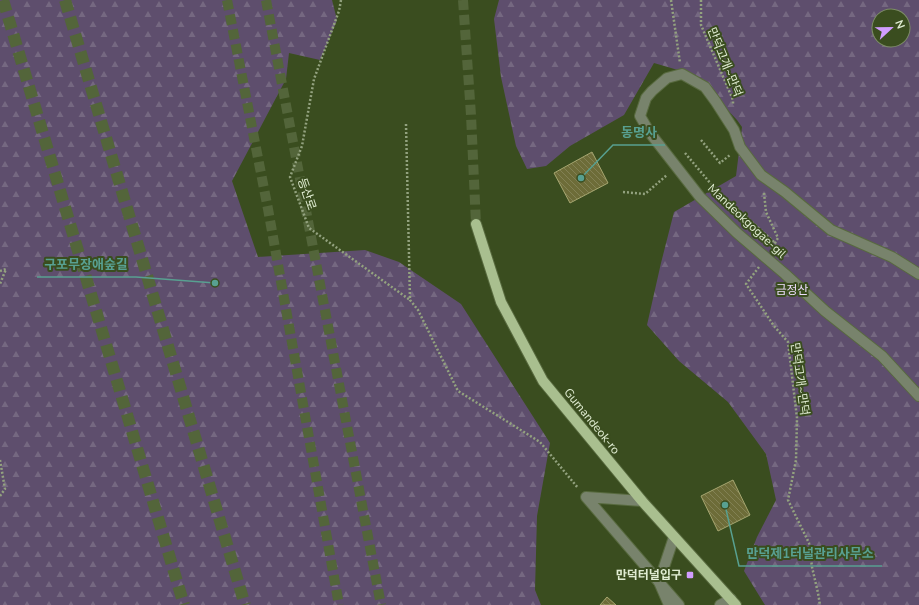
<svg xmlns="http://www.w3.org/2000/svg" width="919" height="605" viewBox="0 0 919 605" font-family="'Nunito Sans','Noto Sans KR',sans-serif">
	<defs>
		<pattern id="forest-firs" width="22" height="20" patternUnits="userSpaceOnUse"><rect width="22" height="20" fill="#5e4e6d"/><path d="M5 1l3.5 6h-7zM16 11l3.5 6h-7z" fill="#756881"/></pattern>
		<pattern id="building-back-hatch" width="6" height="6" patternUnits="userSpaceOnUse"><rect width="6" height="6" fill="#6d6c38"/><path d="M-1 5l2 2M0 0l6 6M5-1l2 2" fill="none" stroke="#828154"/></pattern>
	</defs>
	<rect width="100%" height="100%" fill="#3a4d1f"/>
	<g fill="url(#forest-firs)" fill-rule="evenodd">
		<path d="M0,0H332L337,20L328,42L320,60L289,53L286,79L232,181L258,257L365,250L399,262L461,304L550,443L537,516L535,590L541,605H0Z"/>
		<path d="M499,0H919V605H765L744,571L757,537L776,500L766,454L728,402L679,361L647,325L661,263L674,212L736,176L742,127L737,120L695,75L654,63L624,115L570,146L546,166L527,169L516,146L501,77L494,19ZM879,16H903V40H879Z"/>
	</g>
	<g fill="url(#building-back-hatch)" stroke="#a6a670">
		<path d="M592,152L608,183L570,203L554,173Z"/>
		<path d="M733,480L750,515L718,531L701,496Z"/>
		<path d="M607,597L616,605H600Z"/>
	</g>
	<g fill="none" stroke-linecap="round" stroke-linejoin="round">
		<g stroke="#53653a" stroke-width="10" stroke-dasharray="10 5" stroke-linecap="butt">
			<path d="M227,0L268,209L339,605"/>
			<path d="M266,0L381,605"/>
			<path d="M463,0L471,115L476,224"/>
		</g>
		<g stroke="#53653a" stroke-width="12" stroke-dasharray="12 6" stroke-linecap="butt">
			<path d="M3,0L184,605"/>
			<path d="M65,0L245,605"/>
		</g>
		<defs>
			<g id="minor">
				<path d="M919,274L892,257L831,230L785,192L761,175L740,147L734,130L716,102L705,87L682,74L667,78L652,91L646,98L640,116L650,133L700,197L737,233L785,274L825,311L882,356L919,396"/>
				<path d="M642,501L586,497L659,582L669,605"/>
				<path d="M674,537L659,582L679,605"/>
				<path d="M720,605L731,599"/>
			</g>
			<path id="major" d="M476,224L501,302L543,381L642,501L736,605"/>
		</defs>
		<use href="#minor" stroke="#586a3f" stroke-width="12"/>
		<use href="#major" stroke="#586a3f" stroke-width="12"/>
		<g stroke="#93a27f" stroke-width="2.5" stroke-dasharray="2 2" stroke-linecap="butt">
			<path d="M341,0L339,11L314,79L302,146L290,177L309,228L410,300"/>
			<path d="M671,0L680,63"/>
			<path d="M701,0V25L733,100V104"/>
			<path d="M406,124L410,300L418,310L458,391L540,442L578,488"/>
			<path d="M701,140L720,163L730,155"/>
			<path d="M685,153L711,184L722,195L775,243"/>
			<path d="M623,192L645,194L667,175"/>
			<path d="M764,193L766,212L778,238L772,248"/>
			<path d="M759,267L746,284L774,326L788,342L797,418L796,460L788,500L809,543L812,567L818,593L820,605"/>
			<path d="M0,271L6,269L0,284"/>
			<path d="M0,460L5,489L0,496"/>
		</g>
		<use href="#minor" stroke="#78836c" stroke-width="10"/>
		<use href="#major" stroke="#a9bf8f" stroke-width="10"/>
	</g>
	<rect fill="#d19dfe" stroke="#3a4d1f" stroke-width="1.5" x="686" y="571" width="8" height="8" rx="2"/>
	<g text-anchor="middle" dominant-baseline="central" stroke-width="4" stroke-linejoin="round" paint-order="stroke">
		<g font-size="12" fill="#e1edd3" stroke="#3a4d1f">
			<text transform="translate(725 62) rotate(68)">만덕고개~만덕</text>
			<text transform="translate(307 194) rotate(71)">등산로</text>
			<text transform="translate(747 221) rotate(43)">Mandeokgogae-gil</text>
			<text transform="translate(800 379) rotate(82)">만덕고개~만덕</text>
			<text transform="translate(592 421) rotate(51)">Gumandeok-ro</text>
		</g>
		<g font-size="12" fill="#ecdcfc" stroke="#3a4d1f">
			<text x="792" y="290">금정산</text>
		</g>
		<g font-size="12" font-weight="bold" fill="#e1edd3" stroke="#3a4d1f" text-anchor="end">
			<text x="682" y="575">만덕터널입구</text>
		</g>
	</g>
	<path fill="none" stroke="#58a091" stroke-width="1.5" d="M581 178L613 145H665M215 283L136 277H37M725 505L739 566H882"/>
	<g fill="#58a091" stroke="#3a4d1f" stroke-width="1.5">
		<circle cx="581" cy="178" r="4"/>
		<circle cx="215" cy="283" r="4"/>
		<circle cx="725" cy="505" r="4"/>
	</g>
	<g font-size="13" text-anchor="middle" font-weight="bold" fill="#58a091" stroke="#3a4d1f" stroke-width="4" stroke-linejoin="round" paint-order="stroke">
		<text x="639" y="137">동명사</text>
		<text x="86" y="269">구포무장애숲길</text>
		<text x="810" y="558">만덕제1터널관리사무소</text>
	</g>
	<g transform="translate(891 28) rotate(68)"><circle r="19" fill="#3a4d1f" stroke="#7d8d67"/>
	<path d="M0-3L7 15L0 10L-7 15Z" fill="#d19dfe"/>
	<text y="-6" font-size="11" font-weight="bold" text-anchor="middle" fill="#e1edd3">N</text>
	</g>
</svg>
